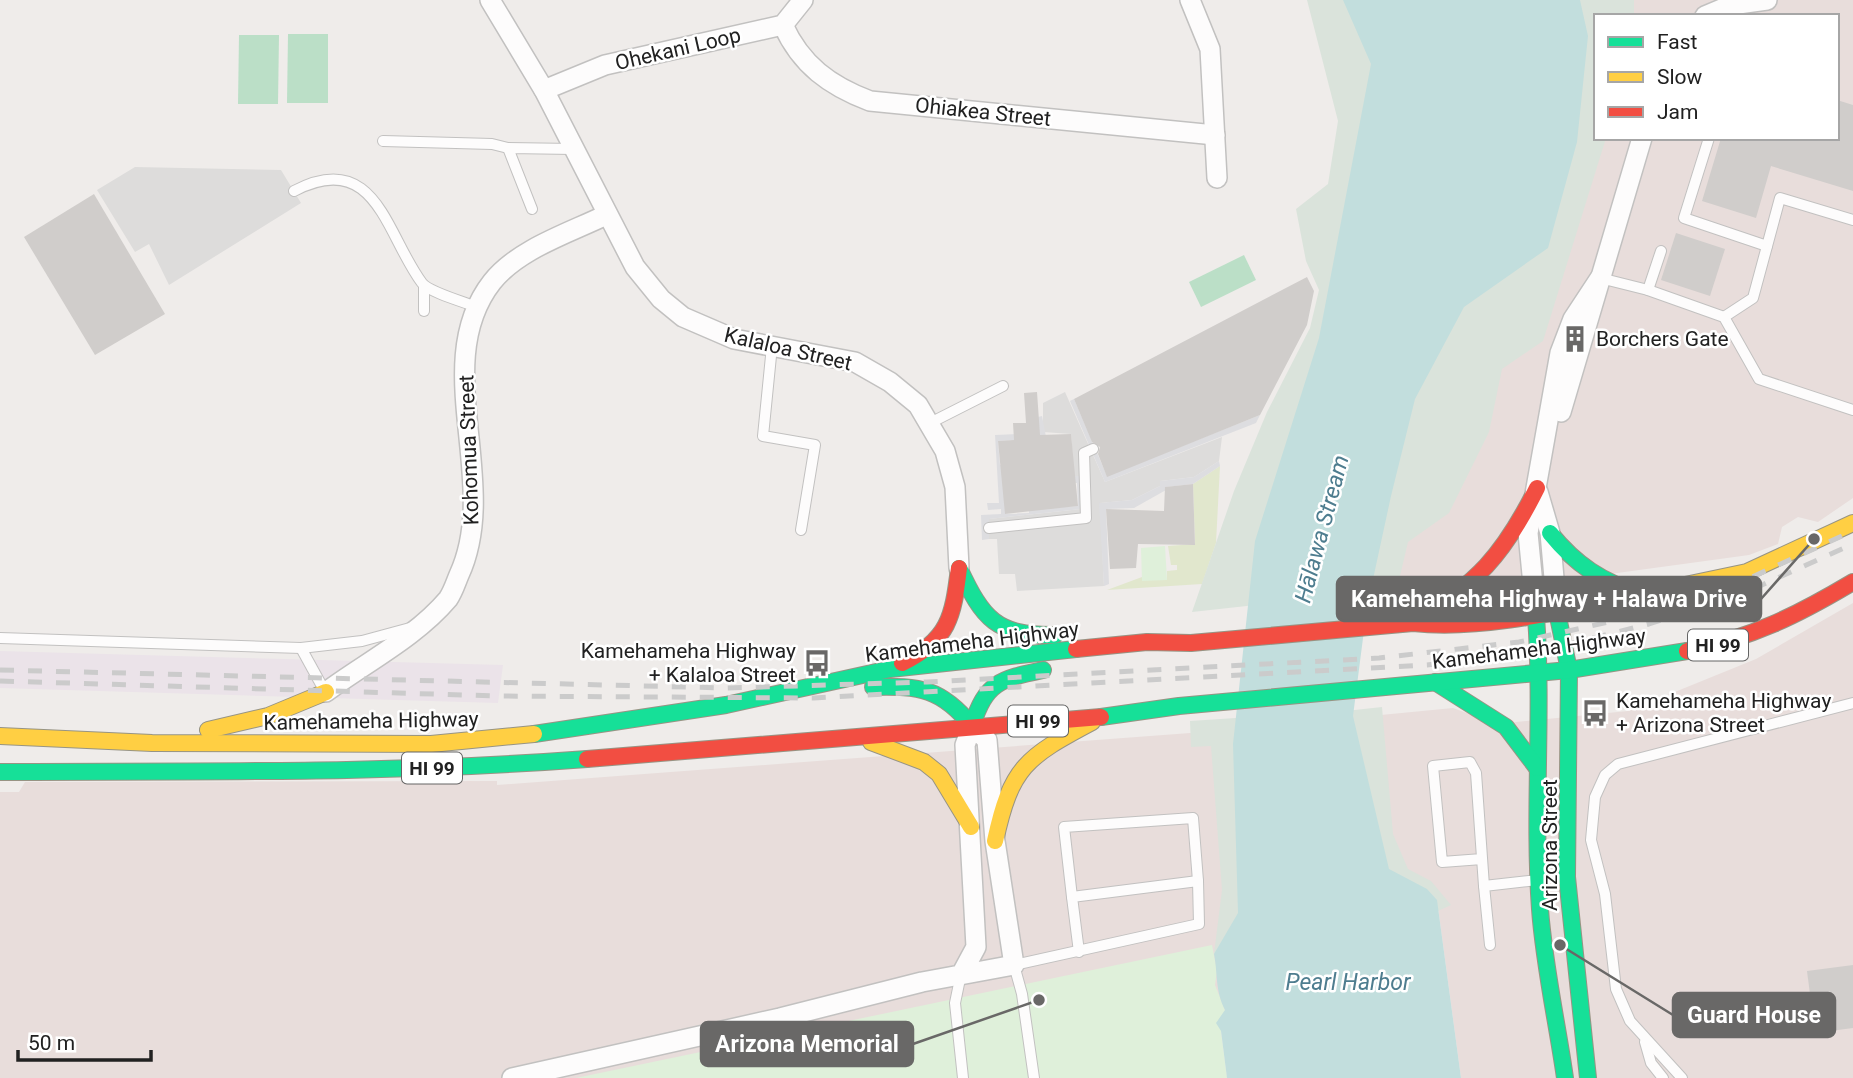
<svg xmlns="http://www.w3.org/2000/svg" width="1853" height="1078" viewBox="0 0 1853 1078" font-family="Roboto,sans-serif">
	<rect width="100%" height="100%" fill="#efecea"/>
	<path fill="#ebe3e9" d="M0,651L284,659L503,665L498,703L0,688Z"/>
	<g fill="#dddcdb">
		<path d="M135,167L281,170L301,203L169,285L149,244L135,252L97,190Z"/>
		<path d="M1065,392L1105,482L1222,437L1219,461L1194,477L1160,481V486L1132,500L1100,503L1104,586L1017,591L1015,574H999L997,539H989V519L1081,509L1080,476H1074L1071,434L1043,432V403Z"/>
	</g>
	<g fill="#e8dddb" fill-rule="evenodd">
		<path d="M1580,0H1853V498L1818,522L1798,517L1782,527L1778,544L1749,555L1367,607L1391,496ZM1596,16H1837V138H1596Z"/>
		<path d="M1853,603V1078H1461L1437,900L1225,1010L1216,1023L1227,1078H0V792H19L25,782L497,781V785L1217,731L1453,708L1497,724L1628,711L1756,659Z"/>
	</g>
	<path fill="#e1e7cd" d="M1220,466L1216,543L1202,584L1107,590L1142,577V580H1167V571L1177,570V565H1171L1168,546L1195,544L1193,484Z"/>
	<g fill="#dae3db">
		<path d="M1307,0H1392L1265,604L1192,612L1234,491L1267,412L1310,328L1319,290L1306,261L1296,209L1328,184L1338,121Z"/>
		<path d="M1511,0H1634V16H1596V138H1606L1543,341L1502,369L1489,432L1449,513L1408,542L1396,593L1324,600Z"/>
		<path d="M1382,707L1393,834L1408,869L1431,881L1451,905L1438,911L1288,785L1300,716Z"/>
		<path d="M1266,716L1243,968L1214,954L1222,890L1211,746L1191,747L1190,721Z"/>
	</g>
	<g fill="#dff0da">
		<path d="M1165,546L1167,580L1142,581L1141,548Z"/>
		<path d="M1212,945L1217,971L1215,985L1225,1010L1221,1031L1227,1078H576Z"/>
	</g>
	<g fill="#bbdfc7">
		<path d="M288,34H328V103H287Z"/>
		<path d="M239,35H279L278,104H238Z"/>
		<path d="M1244,255L1256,280L1201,307L1189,282Z"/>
	</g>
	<g fill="#dddde0">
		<path d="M1074,399L1107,476L1260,415L1256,423L1105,482L1070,401Z"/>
		<path d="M1042,416L1047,442L1040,439L998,441L1000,465H1007L1005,514L1029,513V505L1036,509L1078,506L1077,483H1071L1074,476H1080L1081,509L989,519V539L982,540L981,515L1001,514V509L988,510L987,503H999L995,435L1039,433L1038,417Z"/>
		<path d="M1219,461L1220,466L1193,484L1166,487V490L1134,508L1106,509L1109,584L1104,586L1099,503L1132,500L1160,486V481L1194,477Z"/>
	</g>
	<path fill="#c2dedd" d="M1343,0H1580L1588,36L1577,142L1548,248L1464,307L1415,399L1391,496L1367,607L1353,716L1389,869L1427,889L1437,900L1461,1078H1227L1221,1031L1216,1023L1225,1010C1215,990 1218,975 1214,954L1238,913L1233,744L1255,541L1319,338L1371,64Z"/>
	<g fill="#d0cdcb">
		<path d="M1837,100L1853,105V191L1771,166L1756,218L1702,201L1721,138H1837Z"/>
		<path d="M94,194L165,314L95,355L24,237Z"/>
		<path d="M1676,233L1725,249L1710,296L1661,280Z"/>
		<path d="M1307,277L1314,291L1307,325L1260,415L1107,477L1098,454L1100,447L1092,442L1074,399Z"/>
		<path d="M1037,392L1040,435L1071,434L1078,506L1005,514L998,441L1014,440L1013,423H1026L1024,393Z"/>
		<path d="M1193,484L1195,545L1138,544L1136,568L1110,569L1106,509L1164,511L1165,487Z"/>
		<path d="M1853,965V1028L1815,1033L1807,971Z"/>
	</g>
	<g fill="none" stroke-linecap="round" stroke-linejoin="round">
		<defs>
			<g id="lane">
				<path d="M1709,138L1684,218L1767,246"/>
				<path d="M383,141L492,144L508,148"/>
				<path d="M294,191C376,148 386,235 422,283C429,292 464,302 477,307"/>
				<path d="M532,209L508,148L574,149"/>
				<path d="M1600,278L1648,290L1724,317L1759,379L1853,410"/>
				<path d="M1648,290L1661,251"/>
				<path d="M424,311V286"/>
				<path d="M1724,317L1753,298L1780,198L1853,220"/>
				<path d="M772,346L763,436L815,445L801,530"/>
				<path d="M930,423L1003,386"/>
				<path d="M989,528L1086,518L1084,453L1093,449"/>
				<path d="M0,638L301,648L362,641L410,628"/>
				<path d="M301,648L323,688"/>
				<path d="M1482,859L1442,862L1433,766L1470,762L1476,773L1484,886"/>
				<path d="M1072,897L1064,827L1193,818L1198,881"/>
				<path d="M1490,945L1484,886L1538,880"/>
				<path d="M961,974L955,1003L963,1078"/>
				<path d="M1645,1042L1651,1063L1663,1078"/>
				<path d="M1034,1078L1022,994L1014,965L1199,924L1198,881L1072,897L1079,952"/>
				<path d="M1682,1078L1630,1021L1616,989L1605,894L1591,840L1595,797L1605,775L1618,764L1853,703"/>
			</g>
			<g id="street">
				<path d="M490,0L544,90L635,267L661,299L683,317L734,339L855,362L890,382L918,405L945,451L955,487L959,568"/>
				<path d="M1190,0L1210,49L1217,178"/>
				<path d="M1705,16L1731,5L1767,0"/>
				<path d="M783,25C801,65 830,86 870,101L1215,135"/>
				<path d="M544,90L605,65L783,25L803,0"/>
				<path d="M1561,412L1642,138"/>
				<path d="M1538,492L1550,533L1557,612"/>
				<path d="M1536,616L1528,533L1560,353L1573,319L1600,278"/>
				<path d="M326,692C365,663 416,637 448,599C453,592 456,582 459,575C502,482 428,364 492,282C518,249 569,233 606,215"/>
				<path d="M512,1078L780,1018L922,982L1014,965L995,841L987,740L972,726L965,745L976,947L962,973"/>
			</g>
			<g id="fast">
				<path d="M1550,533C1576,565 1602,582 1641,594"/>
				<path d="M959,568C983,619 996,636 1055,635"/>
				<path d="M1557,612L1569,670L1567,877L1588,1078"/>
				<path d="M1536,616C1543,714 1533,812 1540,909C1544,965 1557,1022 1565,1078"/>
				<path d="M1435,682L1506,727L1537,768"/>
				<path d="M873,687C920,686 941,688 972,726"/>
				<path d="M1101,717L1179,706L1569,670L1687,651"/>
				<path d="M972,726C986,682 1000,679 1043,670"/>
				<path d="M534,734L726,705L890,669L1076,649"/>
				<path d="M0,772C196,771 391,774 587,759"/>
			</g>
			<g id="slow">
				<path d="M1609,601L1747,572L1853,523"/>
				<path d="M208,730L268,716L326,692"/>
				<path d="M0,736L152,743L431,744L534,734"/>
				<path d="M871,742L924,762L939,774L971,827"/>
				<path d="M995,841C1011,767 1026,757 1092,722"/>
			</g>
			<g id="jam">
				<path d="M1413,623C1477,583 1503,556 1537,488"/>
				<path d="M1076,649L1147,642L1191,643L1413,623C1474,630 1548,614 1609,601"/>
				<path d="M1687,651C1753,637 1796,616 1853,582"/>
				<path d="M902,663C949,640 953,617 959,568"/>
				<path d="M587,759L1101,717"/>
			</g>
		</defs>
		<use href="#lane" stroke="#c2c1c0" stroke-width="12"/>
		<use href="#street" stroke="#c2c1c0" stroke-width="22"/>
		<use href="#fast" stroke="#979484" stroke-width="18"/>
		<use href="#slow" stroke="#979484" stroke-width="18"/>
		<use href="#jam" stroke="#979484" stroke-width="18"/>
		<use href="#lane" stroke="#fdfcfc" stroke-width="10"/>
		<use href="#street" stroke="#fdfcfc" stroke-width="19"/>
		<use href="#fast" stroke="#16e098" stroke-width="16"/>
		<use href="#slow" stroke="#ffcf43" stroke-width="16"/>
		<use href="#jam" stroke="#f24e42" stroke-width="16"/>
		<g stroke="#cbcbcb" stroke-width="5" stroke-dasharray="14 14" stroke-linecap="butt">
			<path d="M0,670L727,688L927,682L1379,658L1519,642L1649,613L1752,577L1853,531"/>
			<path d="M0,681L498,696L814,698L1427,665L1549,649L1649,624L1751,590L1853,544"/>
		</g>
	</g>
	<defs>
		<symbol id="building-bare" viewBox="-9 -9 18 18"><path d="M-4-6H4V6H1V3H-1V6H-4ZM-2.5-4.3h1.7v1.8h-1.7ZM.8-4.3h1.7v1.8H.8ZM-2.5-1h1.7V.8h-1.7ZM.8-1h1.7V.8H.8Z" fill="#696867" stroke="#fff" stroke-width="2.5" paint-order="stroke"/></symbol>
		<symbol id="bus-bare" viewBox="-9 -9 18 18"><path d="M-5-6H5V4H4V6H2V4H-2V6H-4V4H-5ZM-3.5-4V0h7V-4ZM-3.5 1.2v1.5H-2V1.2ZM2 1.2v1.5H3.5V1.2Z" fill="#696867" stroke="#fff" stroke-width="2.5" paint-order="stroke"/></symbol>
	</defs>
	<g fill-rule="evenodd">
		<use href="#building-bare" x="1556" y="320" width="38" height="38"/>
		<use href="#bus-bare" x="798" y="644" width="38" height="38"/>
		<use href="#bus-bare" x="1576" y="694" width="38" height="38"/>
	</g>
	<g text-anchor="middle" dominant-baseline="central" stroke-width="5" stroke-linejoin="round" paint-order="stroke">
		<g fill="#fff" stroke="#646464" stroke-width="2">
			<rect x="1688" y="629.5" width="60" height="31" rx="5"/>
			<rect x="1008" y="705.5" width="60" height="31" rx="5"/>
			<rect x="402" y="752.5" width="60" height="31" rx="5"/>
		</g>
		<g font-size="19" font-weight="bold" fill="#212121">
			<text x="1718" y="645">HI 99</text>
			<text x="1038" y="721">HI 99</text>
			<text x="432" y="768">HI 99</text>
		</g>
		<g font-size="21" fill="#212121" stroke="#fff">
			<text transform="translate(678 49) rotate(-13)">Ohekani Loop</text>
			<text transform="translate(983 112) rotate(6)">Ohiakea Street</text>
			<text transform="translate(788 349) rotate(13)">Kalaloa Street</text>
			<text transform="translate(469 450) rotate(-92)">Kohomua Street</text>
			<text transform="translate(972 642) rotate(-7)">Kamehameha Highway</text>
			<text transform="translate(1539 649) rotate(-7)">Kamehameha Highway</text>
			<text transform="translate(371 721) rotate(-1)">Kamehameha Highway</text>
			<text transform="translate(1550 845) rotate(-90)">Arizona Street</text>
		</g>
		<g font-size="21" fill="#212121" stroke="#fff" text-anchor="start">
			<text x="1596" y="339">Borchers Gate</text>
			<text x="796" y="651" text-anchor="end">Kamehameha Highway<tspan x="796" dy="24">+ Kalaloa Street</tspan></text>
			<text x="1616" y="701">Kamehameha Highway<tspan x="1616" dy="24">+ Arizona Street</tspan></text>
		</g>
		<g font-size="23" font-style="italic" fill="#4e7d8f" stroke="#fff">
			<text transform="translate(1322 529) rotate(-75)">Hālawa Stream</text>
			<text x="1348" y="982">Pearl Harbor</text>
		</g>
	</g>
	<path fill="none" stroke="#696867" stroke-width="2.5" d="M1814 539L1761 599M1560 945L1673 1015M1039 1000L913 1044"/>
	<g fill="#696867" stroke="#fff" stroke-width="2.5">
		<circle cx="1814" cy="539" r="7"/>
		<circle cx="1560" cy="945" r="7"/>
		<circle cx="1039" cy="1000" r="7"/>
	</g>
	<g fill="#696867" stroke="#696867" stroke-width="2.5">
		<rect x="1337" y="577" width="424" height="44" rx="7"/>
		<rect x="1673" y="993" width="162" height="44" rx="7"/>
		<rect x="701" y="1022" width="212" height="44" rx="7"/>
	</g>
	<g font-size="23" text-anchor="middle" font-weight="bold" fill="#fff">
		<text x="1549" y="607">Kamehameha Highway + Halawa Drive</text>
		<text x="1754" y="1023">Guard House</text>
		<text x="807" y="1052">Arizona Memorial</text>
	</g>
	<rect x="1594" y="14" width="245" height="126" fill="#ffffff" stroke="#a6a6a6" stroke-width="2"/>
	<rect x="1608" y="37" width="35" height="10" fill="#16e098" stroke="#a6a6a6" stroke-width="2"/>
	<text x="1657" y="49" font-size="21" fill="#212121">Fast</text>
	<rect x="1608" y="72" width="35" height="10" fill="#ffcf43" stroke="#a6a6a6" stroke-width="2"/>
	<text x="1657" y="84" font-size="21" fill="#212121">Slow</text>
	<rect x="1608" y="107" width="35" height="10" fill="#f24e42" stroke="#a6a6a6" stroke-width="2"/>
	<text x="1657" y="119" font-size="21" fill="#212121">Jam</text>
	<path d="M18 1050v10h133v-10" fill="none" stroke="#212121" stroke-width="3.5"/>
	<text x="28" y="1050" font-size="21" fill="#212121" stroke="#ffffff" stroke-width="5" paint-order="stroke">50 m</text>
</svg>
